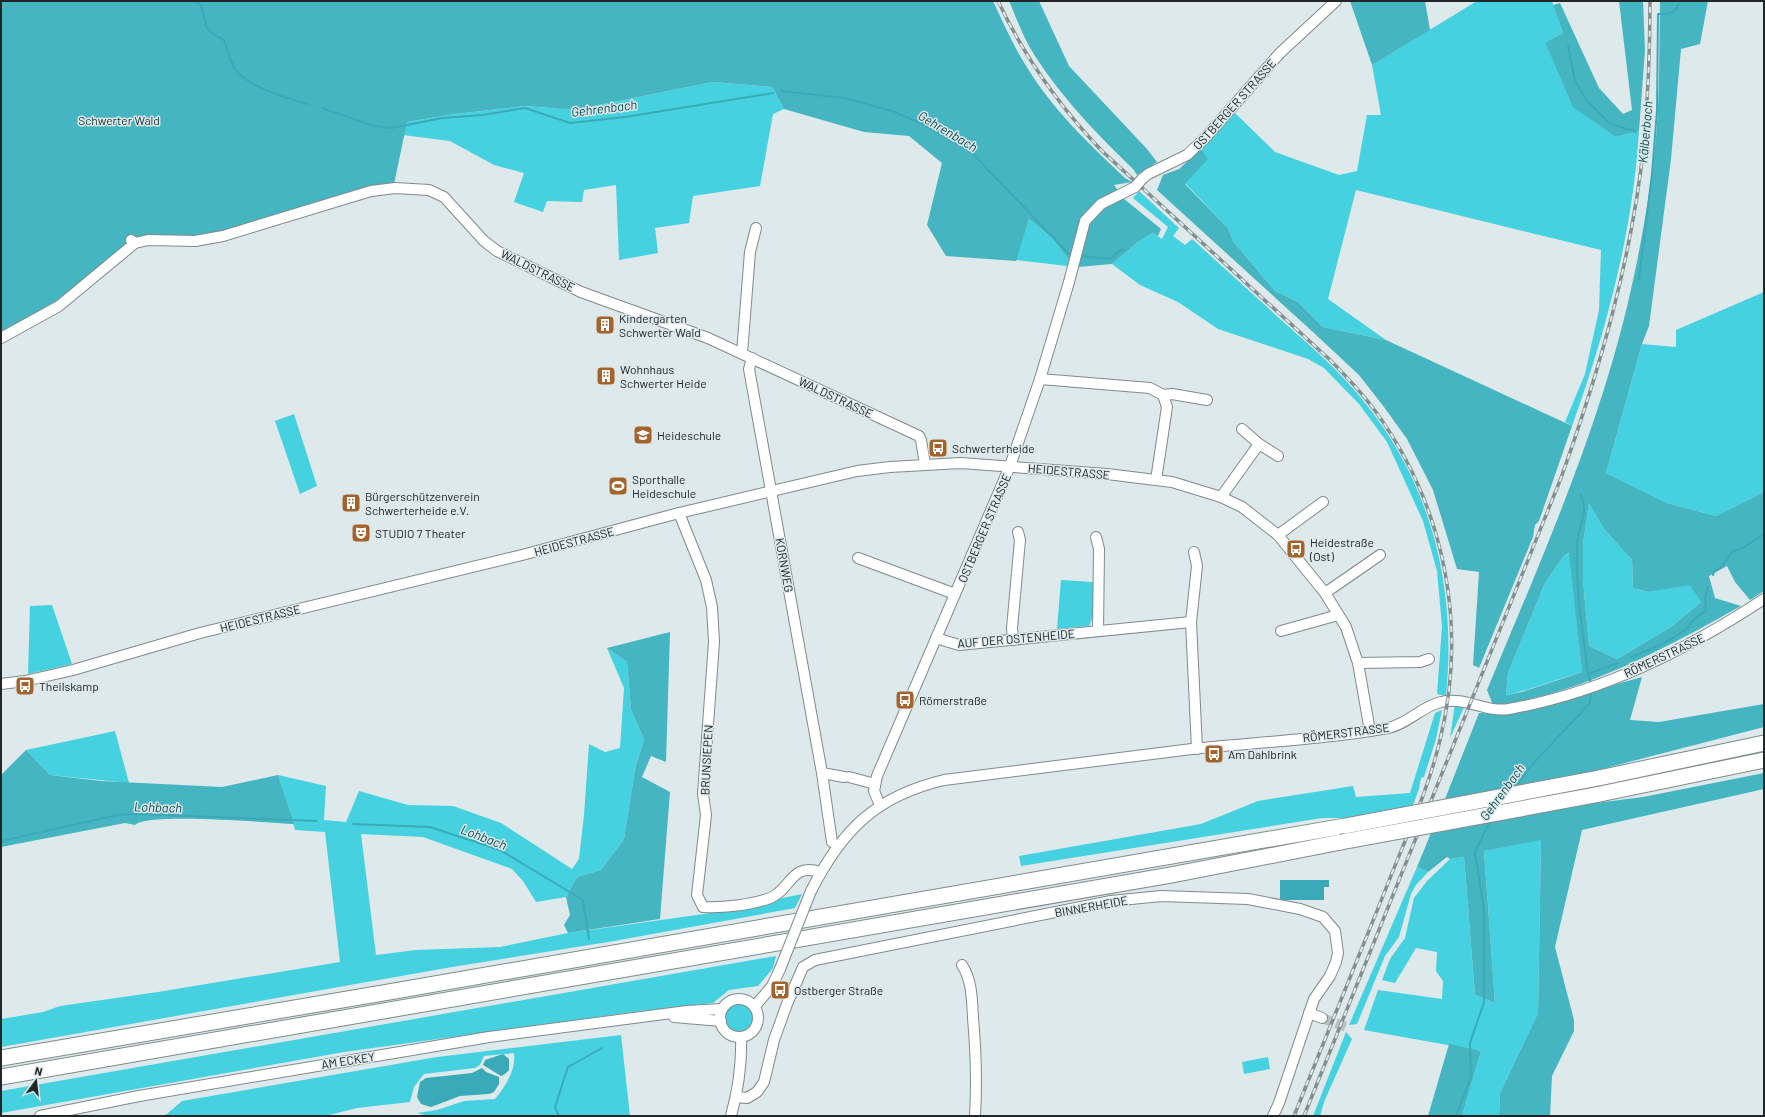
<svg xmlns="http://www.w3.org/2000/svg" width="1765" height="1117" viewBox="0 0 1765 1117" font-family="Barlow,sans-serif">
	<rect width="100%" height="100%" fill="#dde9ea"/>
	<g fill="#46d1e1">
		<path d="M1477,1H1552L1563,33L1545,42L1616,137L1639,131C1633,231 1606,332 1572,426L1565,422L1585,374L1599,310L1601,250L1356,190L1328,299L1386,340L1323,327L1298,302L1275,291L1233,241L1228,228L1185,183L1207,159L1201,149L1234,112L1275,152L1339,175L1357,171L1367,115H1381L1372,65Z"/>
		<path d="M713,82L772,87L784,109L773,114L760,186L693,196L689,223L655,228L658,253L619,260L616,185L584,190L582,202L547,201L543,212L514,202L524,173L494,165L450,141L403,135L407,122L455,114L525,106L574,110Z"/>
		<path d="M1139,191L1179,228L1173,236L1185,245L1192,239C1224,268 1256,297 1288,326C1314,349 1340,372 1362,399C1432,484 1457,588 1446,696L1437,694L1442,626L1437,571L1423,521L1387,442L1359,404L1324,368L1308,359L1218,329L1178,302L1140,285L1112,264L1138,242L1153,233L1162,239L1168,227L1133,198Z"/>
		<path d="M1029,219L1052,238L1069,260L1067,266L1015,260Z"/>
		<path d="M1764,292V492L1716,516L1667,503L1606,473L1642,344L1676,347V330Z"/>
		<path d="M294,414L317,486L300,494L275,421Z"/>
		<path d="M1589,502L1604,529L1632,560L1633,588L1648,592L1690,584L1701,602L1671,627L1617,659L1589,646L1583,580V544Z"/>
		<path d="M1570,553L1582,672C1556,679 1532,690 1506,695L1508,673L1545,583L1563,557Z"/>
		<path d="M1061,580L1093,582V617L1089,626L1057,629Z"/>
		<path d="M52,605L72,664L28,674L30,606Z"/>
		<path d="M607,648L627,662L631,710L644,739L635,769L624,839L601,870L577,877L566,897L536,902L523,881L512,869L423,837L361,834L376,955L416,950L500,947L568,933L704,914L802,894L795,908L614,941L452,967L1,1047V1019L43,1012L60,1006L158,992L340,962L325,832L295,830L278,775L326,786L324,820L346,822L359,791L408,805L453,806L501,823L572,869L579,859L584,815L589,744L605,752L620,748L624,688Z"/>
		<path d="M1455,704L1465,705L1450,738Z"/>
		<path d="M1442,710L1436,739L1424,777L1421,778L1419,789L1413,805L1344,818H1322L1021,866L1019,856L1201,824L1258,801L1353,786L1356,797L1410,793L1435,713Z"/>
		<path d="M115,731L129,783L50,775L26,750Z"/>
		<path d="M1541,839L1538,1013L1500,1093L1499,1116H1462L1481,1051L1364,1030L1378,990L1442,999L1443,981L1436,971L1437,952L1416,948L1395,983L1382,980L1390,959L1405,938L1414,898L1427,881L1450,859L1464,857L1475,995L1495,1003L1484,851Z"/>
		<path d="M1417,867L1428,872L1416,885L1411,894L1399,937L1385,956L1357,1024L1349,1025Z"/>
		<path d="M776,956L773,968L758,986L729,990L713,1003L641,1011L344,1052L1,1113V1091Z"/>
		<circle cx="739" cy="1018" r="15"/>
		<path d="M1346,1032L1352,1039L1324,1102L1320,1116H1313Z"/>
		<path d="M621,1035L630,1116H429L417,1113L437,1110L464,1101L495,1099C506,1086 516,1070 514,1053L484,1056L480,1065L475,1068L424,1074L414,1087L410,1102L357,1108L325,1116H161L167,1114L182,1101L437,1057Z"/>
		<path d="M1268,1057L1270,1069L1244,1074L1242,1062Z"/>
	</g>
	<g fill="#46b5c2" fill-rule="evenodd">
		<path d="M1,1H993C1004,24 1014,48 1028,69C1054,111 1090,145 1125,178L1132,182L1114,185L1123,198L1161,229L1158,236L1153,233L1138,242L1112,264L1078,267L1069,260L1052,238L1029,219L1016,261L946,256L927,225L942,163L909,136L864,132L784,109L772,87L713,82L574,110L525,106L455,114L407,122L394,184C334,194 279,217 220,232C212,234 202,237 194,237C174,237 155,234 136,237L56,301L1,333Z"/>
		<path d="M1009,1H1039L1069,66L1147,149L1157,162L1137,175L1133,169C1097,134 1062,98 1035,56C1024,39 1017,20 1009,1Z"/>
		<path d="M1350,1H1425L1430,30L1372,65Z"/>
		<path d="M1619,1H1643L1645,50L1639,131L1616,137L1573,107L1545,42L1563,33L1553,5L1560,3L1599,88L1623,114L1632,110Z"/>
		<path d="M1660,1H1708L1700,44L1681,49L1671,159L1649,326L1642,344L1606,473L1667,503L1716,516L1764,492V591L1750,600L1735,582L1727,566L1709,576L1715,598L1741,606C1680,640 1620,673 1553,693C1534,698 1514,704 1493,705L1487,690C1543,555 1604,419 1634,276C1643,234 1650,191 1655,148C1660,100 1659,50 1660,1ZM1589,503L1604,529L1632,560L1633,588L1648,592L1690,585L1701,602L1671,627L1617,659L1589,646L1583,580V544ZM1569,553L1582,672L1522,692L1506,695L1508,673L1545,583L1563,557Z"/>
		<path d="M1201,149L1208,159L1185,184L1228,228L1233,241L1275,291L1298,302L1323,327L1386,340L1572,426L1539,521L1535,525L1533,537L1479,668L1473,665L1479,572L1457,569L1433,490L1407,439L1384,407L1359,375L1314,333L1157,190L1163,175L1179,169Z"/>
		<path d="M670,632L666,762L651,756L642,777L670,792L660,919L568,933L564,925L570,915L566,897L577,877L601,870L624,839L635,769L644,739L631,710L627,662L607,648Z"/>
		<path d="M1642,677L1630,720L1659,722L1764,704V727L1598,770L1445,799L1479,713L1511,714Z"/>
		<path d="M26,750L50,775L101,781L222,787L278,775L294,824C271,823 146,812 135,825L125,823L1,847V775Z"/>
		<path d="M1764,773V789L1582,830L1555,947L1574,1020V1031L1552,1076L1550,1116H1499L1500,1093L1538,1013L1541,840L1484,851L1495,1003L1475,995L1464,857L1450,859L1447,857L1428,872L1417,867L1431,833L1596,803L1643,797Z"/>
		<path d="M1449,1044L1481,1051L1462,1116H1428Z"/>
	</g>
	<g fill="#3aaab8">
		<path d="M1280,880H1329V887H1324V900H1280Z"/>
		<path d="M503,1054L509,1059V1070L505,1074L501,1076L483,1065L485,1060Z"/>
		<path d="M482,1068L486,1072L499,1077V1084L494,1092L489,1094L460,1096L431,1107L421,1104L417,1097L420,1082L426,1078L472,1073Z"/>
	</g>
	<g fill="none" stroke-linecap="round" stroke-linejoin="round">
		<g stroke="#3aaab8" stroke-width="2">
			<path d="M189,1L200,4C210,25 197,26 224,40C227,49 230,61 235,69C246,86 288,99 308,104"/>
			<path d="M1568,46L1575,81L1587,101L1609,123L1636,132"/>
			<path d="M781,91L845,98L895,112L922,124L971,152L1069,254"/>
			<path d="M322,108L374,126L392,128L442,118L483,115L525,108L570,123L625,117L773,93"/>
			<path d="M1080,256L1110,259L1121,250H1124"/>
			<path d="M1639,279L1652,174L1657,111L1658,14C1669,14 1677,14 1679,1"/>
			<path d="M1581,495C1590,514 1577,527 1577,546C1575,588 1583,631 1588,674L1591,683"/>
			<path d="M1713,575L1714,571L1721,567L1732,552L1744,547L1764,534"/>
			<path d="M1631,657C1650,650 1672,641 1687,628C1694,621 1696,615 1706,611L1705,597L1708,587"/>
			<path d="M1588,674L1618,663"/>
			<path d="M1516,787L1529,768L1590,703L1591,692"/>
			<path d="M353,824L430,827L500,850L583,900L589,939"/>
			<path d="M1,841L117,815L140,814L316,821"/>
			<path d="M559,1116L555,1107L568,1067L602,1048"/>
			<path d="M1456,1116L1471,1077L1470,1043L1484,1002V910L1475,852L1486,829L1492,820"/>
		</g>
		<path stroke="#b8c2c3" stroke-width="10" stroke-dasharray="10 5" stroke-linecap="butt" d="M1322,1018L1349,1028"/>
		<defs>
			<g id="minor">
				<path d="M1142,179L1148,174L1187,155L1205,138L1280,53L1336,1"/>
				<path d="M131,240L135,243L148,240L195,241L223,236L371,191L395,188L429,190L444,197L484,241L497,251L581,292L708,338L919,436L921,440L925,464"/>
				<path d="M1,338L59,306L135,243"/>
				<path d="M742,353L750,252L756,228"/>
				<path d="M752,358L749,369L822,773L832,842"/>
				<path d="M1040,379L1150,388L1163,395L1167,407L1156,480"/>
				<path d="M1163,395L1172,394L1207,400"/>
				<path d="M1259,444L1278,456"/>
				<path d="M1221,497L1259,444L1242,429"/>
				<path d="M679,513L706,580L712,607L714,642L703,794L706,815L697,895L703,907C722,908 752,905 770,898C791,890 791,862 820,872"/>
				<path d="M1278,535L1323,502"/>
				<path d="M1096,537L1099,549L1098,631"/>
				<path d="M1194,552L1197,566L1191,622L1197,749"/>
				<path d="M858,558L955,594"/>
				<path d="M1325,593L1380,555"/>
				<path d="M1281,631L1338,615"/>
				<path d="M936,638L959,645L1191,622"/>
				<path d="M1013,640L1012,628L1020,540L1018,532"/>
				<path d="M1358,663L1420,662L1429,659"/>
				<path d="M1,684L25,681L73,670L200,633L522,555L679,513L857,471L890,467L961,463L1107,474L1172,482L1221,497L1242,507L1278,535L1325,593L1346,627L1358,663L1370,731"/>
				<path d="M822,773L844,777"/>
				<path d="M849,777L875,784"/>
				<path d="M880,805L874,791L877,776L1010,466L1040,379L1069,282L1085,221L1101,204L1135,187"/>
				<path d="M811,891C842,830 876,796 944,780C1029,770 1114,758 1200,748C1262,742 1327,739 1388,728C1408,724 1422,706 1441,702C1465,696 1486,713 1509,709C1601,693 1687,650 1764,599"/>
				<path d="M962,965C972,980 972,1000 973,1018C976,1052 977,1082 975,1116"/>
				<circle cx="739" cy="1018" r="19"/>
				<path d="M755,1006L772,986L780,969"/>
				<path d="M1309,1013L1322,1018"/>
				<path d="M674,1017L721,1021"/>
				<path d="M736,1097L747,1098L757,1092L764,1082L774,1040L787,1004L803,967L815,960L1111,901L1161,896L1248,899L1300,909L1323,917L1335,931L1338,953L1336,962L1330,976L1314,999L1279,1103L1273,1116"/>
				<path d="M40,1116L139,1096L489,1037L687,1011L722,1009"/>
				<path d="M731,1116C738,1090 742,1064 741,1037"/>
			</g>
			<g id="highway">
				<path d="M1599,778L1764,743"/>
				<path d="M1595,795L1764,760"/>
				<path d="M1,1058L383,993L1345,826"/>
				<path d="M1,1077L1171,875L1341,842"/>
			</g>
		</defs>
		<use href="#minor" stroke="#808a8b" stroke-width="12"/>
		<use href="#highway" stroke="#808a8b" stroke-width="17"/>
		<use href="#minor" stroke="#fff" stroke-width="10"/>
		<use href="#highway" stroke="#fff" stroke-width="15"/>
		<defs>
			<g id="rail">
				<path d="M998,1C1025,58 1059,106 1102,151L1329,359C1346,376 1362,393 1376,412C1445,507 1468,626 1440,740C1428,792 1404,841 1385,891C1355,966 1324,1041 1294,1116"/>
				<path d="M1304,1116L1561,478C1600,369 1632,258 1644,143C1648,96 1650,48 1650,1"/>
			</g>
		</defs>
		<use href="#rail" stroke="#858e8f" stroke-width="3.5"/>
		<use href="#rail" stroke="#dde9ea" stroke-width="2" stroke-dasharray="6" stroke-linecap="butt"/>
		<defs>
			<g id="minor-bridge">
				<path d="M1135,187L1142,179"/>
				<path d="M780,969L811,891"/>
			</g>
			<g id="highway-bridge">
				<path d="M1345,826L1599,778"/>
				<path d="M1341,842L1595,795"/>
			</g>
		</defs>
		<use href="#minor-bridge" stroke="#808a8b" stroke-width="12" stroke-linecap="butt"/>
		<use href="#highway-bridge" stroke="#808a8b" stroke-width="17" stroke-linecap="butt"/>
		<use href="#minor-bridge" stroke="#fff" stroke-width="10"/>
		<use href="#highway-bridge" stroke="#fff" stroke-width="15"/>
	</g>
	<defs>
		<symbol id="building-square" viewBox="-11 -11 22 22"><rect x="-9" y="-9" width="18" height="18" rx="4" fill="#a3632b" stroke="#dde9ea"/><path d="M-4-6H4V6H1V3H-1V6H-4ZM-2.5-4.3h1.7v1.8h-1.7ZM.8-4.3h1.7v1.8H.8ZM-2.5-1h1.7V.8h-1.7ZM.8-1h1.7V.8H.8Z" fill="#fff"/></symbol>
		<symbol id="school-square" viewBox="-11 -11 22 22"><rect x="-9" y="-9" width="18" height="18" rx="4" fill="#a3632b" stroke="#dde9ea"/><path d="M0-5L7-2L0 1L-7-2ZM-4 1L0 2.5L4 1V4Q0 6-4 4Z" fill="#fff"/></symbol>
		<symbol id="bus-square" viewBox="-11 -11 22 22"><rect x="-9" y="-9" width="18" height="18" rx="4" fill="#a3632b" stroke="#dde9ea"/><path d="M-5-6H5V4H4V6H2V4H-2V6H-4V4H-5ZM-3.5-4V0h7V-4ZM-3.5 1.2v1.5H-2V1.2ZM2 1.2v1.5H3.5V1.2Z" fill="#fff"/></symbol>
		<symbol id="stadium-square" viewBox="-11 -11 22 22"><rect x="-9" y="-9" width="18" height="18" rx="4" fill="#a3632b" stroke="#dde9ea"/><path d="M0-5a6.5 5 0 1 0 0 10a6.5 5 0 1 0 0-10ZM-3.5-1.8h7v3.6h-7Z" fill="#fff"/></symbol>
		<symbol id="theatre-square" viewBox="-11 -11 22 22"><rect x="-9" y="-9" width="18" height="18" rx="4" fill="#a3632b" stroke="#dde9ea"/><path d="M-5-5.5Q0-4 5-5.5V0Q5 5 0 6Q-5 5-5 0ZM-3.3-2.5H-1v1.5H-3.3ZM1-2.5H3.3v1.5H1ZM-2.8 1Q0 5.5 2.8 1Z" fill="#fff"/></symbol>
	</defs>
	<g fill-rule="evenodd">
		<use href="#building-square" x="594" y="314" width="22" height="22"/>
		<use href="#building-square" x="595" y="365" width="22" height="22"/>
		<use href="#school-square" x="632" y="424" width="22" height="22"/>
		<use href="#bus-square" x="927" y="437" width="22" height="22"/>
		<use href="#stadium-square" x="607" y="475" width="22" height="22"/>
		<use href="#building-square" x="340" y="492" width="22" height="22"/>
		<use href="#theatre-square" x="350" y="522" width="22" height="22"/>
		<use href="#bus-square" x="1285" y="538" width="22" height="22"/>
		<use href="#bus-square" x="14" y="675" width="22" height="22"/>
		<use href="#bus-square" x="894" y="689" width="22" height="22"/>
		<use href="#bus-square" x="1203" y="743" width="22" height="22"/>
		<use href="#bus-square" x="769" y="979" width="22" height="22"/>
	</g>
	<g text-anchor="middle" dominant-baseline="central" stroke-width="3" stroke-linejoin="round" paint-order="stroke">
		<g font-size="12" fill="#222627" stroke="#dde9ea">
			<text transform="translate(1234 104) rotate(-48)">OSTBERGER STRASSE</text>
			<text transform="translate(538 270) rotate(26)">WALDSTRASSE</text>
			<text transform="translate(836 397) rotate(25)">WALDSTRASSE</text>
			<text transform="translate(1069 471) rotate(5)">HEIDESTRASSE</text>
			<text transform="translate(984 528) rotate(-67)">OSTBERGER STRASSE</text>
			<text transform="translate(574 541) rotate(-15)">HEIDESTRASSE</text>
			<text transform="translate(785 565) rotate(80)">KORNWEG</text>
			<text transform="translate(260 618) rotate(-14)">HEIDESTRASSE</text>
			<text transform="translate(1016 638) rotate(-5)">AUF DER OSTENHEIDE</text>
			<text transform="translate(1664 655) rotate(-25)">RÖMERSTRASSE</text>
			<text transform="translate(1346 732) rotate(-7)">RÖMERSTRASSE</text>
			<text transform="translate(706 760) rotate(-87)">BRUNSIEPEN</text>
			<text transform="translate(1091 906) rotate(-10)">BINNERHEIDE</text>
			<text transform="translate(348 1060) rotate(-9)">AM ECKEY</text>
		</g>
		<g font-size="12" fill="#183134" stroke="#dde9ea">
			<text x="119" y="120">Schwerter Wald</text>
		</g>
		<g font-size="12" fill="#222627" stroke="#dde9ea" text-anchor="start">
			<text x="619" y="318">Kindergarten<tspan x="619" dy="14">Schwerter Wald</tspan></text>
			<text x="620" y="369">Wohnhaus<tspan x="620" dy="14">Schwerter Heide</tspan></text>
			<text x="657" y="435">Heideschule</text>
			<text x="952" y="448">Schwerterheide</text>
			<text x="632" y="479">Sporthalle<tspan x="632" dy="14">Heideschule</tspan></text>
			<text x="365" y="496">Bürgerschützenverein<tspan x="365" dy="14">Schwerterheide e.V.</tspan></text>
			<text x="375" y="533">STUDIO 7 Theater</text>
			<text x="1310" y="542">Heidestraße<tspan x="1310" dy="14">(Ost)</tspan></text>
			<text x="39" y="686">Theilskamp</text>
			<text x="919" y="700">Römerstraße</text>
			<text x="1228" y="754">Am Dahlbrink</text>
			<text x="794" y="990">Ostberger Straße</text>
		</g>
		<g font-size="13" font-style="italic" fill="#094c53" stroke="#dde9ea">
			<text transform="translate(604 108) rotate(-7)">Gehrenbach</text>
			<text transform="translate(948 131) rotate(31)">Gehrenbach</text>
			<text transform="translate(1645 132) rotate(-85)">Kälberbach</text>
			<text transform="translate(1502 792) rotate(-54)">Gehrenbach</text>
			<text transform="translate(158 807) rotate(2)">Lohbach</text>
			<text transform="translate(484 837) rotate(21)">Lohbach</text>
		</g>
	</g>
	<rect width="1765" height="1117" fill="none" stroke="#222627" stroke-width="4"/>
	<g transform="translate(36 1081) rotate(15)" stroke="#dde9ea" stroke-width="3" paint-order="stroke">
	<path d="M0-3L7 15L0 10L-7 15Z" fill="#222627"/>
	<text y="-6" font-size="11" font-weight="bold" text-anchor="middle" fill="#222627">N</text>
	</g>
</svg>
